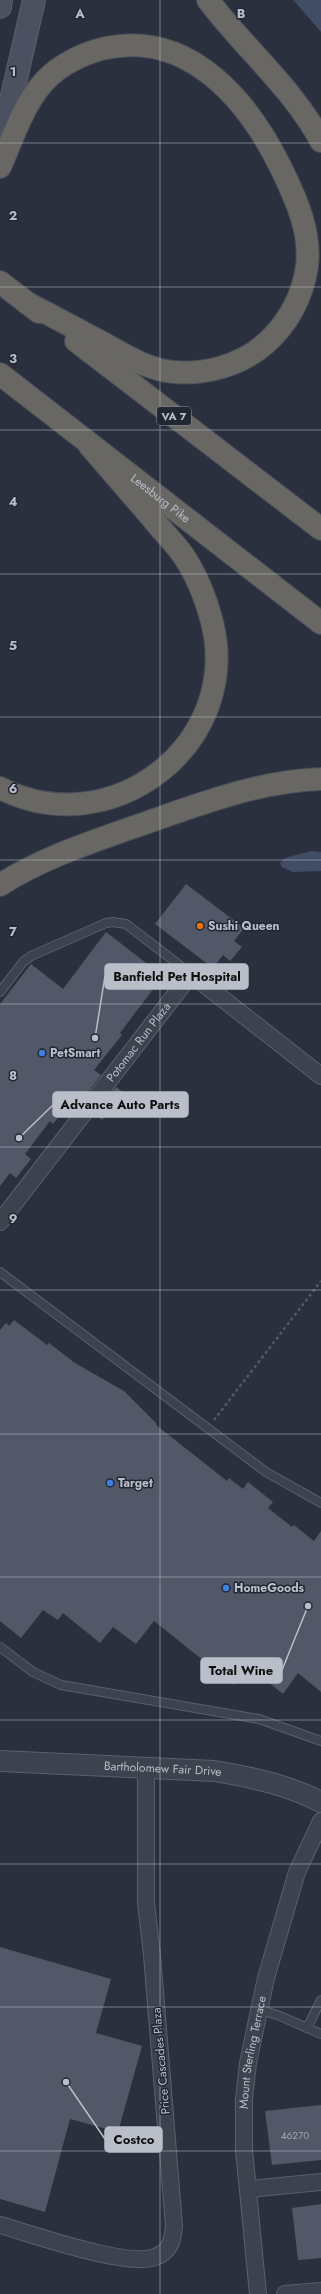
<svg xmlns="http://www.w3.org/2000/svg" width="321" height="2294" viewBox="0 0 321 2294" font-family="Jost,sans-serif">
	<rect width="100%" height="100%" fill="#2a303e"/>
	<g fill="#414c65">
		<path d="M293,0H321V32L295,2Z"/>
		<path d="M311,851L321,852V871L293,872L282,867L280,863L285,858Z"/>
	</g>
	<g fill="#535869">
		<path d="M186,884L244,928L234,941L242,947L230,961L223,955L213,968L155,924Z"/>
		<path d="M106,932L163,976L120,1033L122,1035L94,1070L101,1075L80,1102L74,1097L53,1124L50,1121L25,1154L31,1159L16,1178L10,1173L0,1186V1004L31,964L63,989Z"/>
		<path d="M116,1087L123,1092L102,1120L95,1114Z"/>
		<path d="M14,1320L47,1345L49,1343L75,1363L124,1391L157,1424L156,1425L227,1481L229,1478L243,1489L248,1482L273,1502L268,1508L292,1527L294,1525L314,1541L321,1531V1692L298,1673L283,1694L248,1666L234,1685L154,1621L136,1644L113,1627L100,1643L63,1613L58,1620L43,1610L21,1638L0,1621V1330L6,1323L9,1326Z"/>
		<path d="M0,1947L111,1979L96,2033L142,2046L118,2132L70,2119L45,2212L0,2199Z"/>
		<path d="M321,2105V2160L272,2165L265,2111Z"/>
		<path d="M321,2204V2258L298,2260L292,2208Z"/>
	</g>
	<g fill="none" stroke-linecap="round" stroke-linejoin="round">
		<defs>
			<g id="service">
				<path d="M0,992L23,962L31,956L106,923L113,922L126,924L191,974"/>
				<path d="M0,1272L266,1472L321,1503"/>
				<path d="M0,1647L33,1672L61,1685L259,1719L321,1741"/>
				<path d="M258,2009L280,2016L321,2034"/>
				<path d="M307,2028L321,2000"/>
			</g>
			<g id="minor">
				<path id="s1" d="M0,1222L191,974L321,1076"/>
				<path d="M249,2189L321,2182"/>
				<path d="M0,2225C32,2234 128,2268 155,2257C170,2252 173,2240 174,2226L152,1955L146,1903V1768"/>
				<path id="s2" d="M258,2294L244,2150V2099L248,2063L266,1978L297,1872L321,1821"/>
				<path d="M285,2294L321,2291"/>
			</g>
			<g id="tertiary">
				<path id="s3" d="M0,1761L214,1771C251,1777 288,1785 321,1802"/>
			</g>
			<g id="secondary">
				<path d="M0,7L1,0"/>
				<path d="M0,148L34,0"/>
			</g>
			<g id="trunk">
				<path d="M208,0C244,48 292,87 321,141"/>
				<path d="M0,167C14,136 25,97 52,74C66,62 87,52 106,48C191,30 250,103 283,172C297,201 311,233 307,266C303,296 288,324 265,344C241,365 206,375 174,372C148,370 125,355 103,343C78,330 53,316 27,303"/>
				<path d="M0,282L39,312"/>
				<path d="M76,341L321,529"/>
				<path id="s4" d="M0,374L321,623"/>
				<path d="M0,788C111,845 243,744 212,622C206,599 196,574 183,555C174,542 162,531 152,518C131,494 110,469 89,445"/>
				<path d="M0,885C40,859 86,844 131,828C192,807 256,781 321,779"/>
			</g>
		</defs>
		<use href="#service" stroke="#5b606c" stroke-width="10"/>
		<use href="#minor" stroke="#5b606c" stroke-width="18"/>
		<use href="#tertiary" stroke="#5b606c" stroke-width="22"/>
		<use href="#secondary" stroke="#5b606c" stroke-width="24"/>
		<use href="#trunk" stroke="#484d59" stroke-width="24"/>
		<path stroke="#4d5c60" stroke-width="2.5" stroke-dasharray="3 3" stroke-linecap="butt" d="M214,1420L321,1281"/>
		<use href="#service" stroke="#3d424f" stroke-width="8"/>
		<use href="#minor" stroke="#3d424f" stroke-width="16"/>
		<use href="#tertiary" stroke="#3d424f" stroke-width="20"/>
		<use href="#secondary" stroke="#4c5161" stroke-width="22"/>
		<use href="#trunk" stroke="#686764" stroke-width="22"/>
	</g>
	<path fill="none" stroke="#babec9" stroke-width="1" stroke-opacity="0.55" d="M160,0V2294M0,143H321M0,287H321M0,430H321M0,574H321M0,717H321M0,860H321M0,1004H321M0,1147H321M0,1290H321M0,1434H321M0,1577H321M0,1720H321M0,1864H321M0,2007H321M0,2151H321"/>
	<circle fill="#e8710a" stroke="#222734" stroke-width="1.5" cx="200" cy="926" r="4"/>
	<g fill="#3f7fe0" stroke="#222734" stroke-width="1.5">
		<circle cx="42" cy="1053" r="4"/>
		<circle cx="110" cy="1483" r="4"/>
		<circle cx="226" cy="1588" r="4"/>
	</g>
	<g text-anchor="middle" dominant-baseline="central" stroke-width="3" stroke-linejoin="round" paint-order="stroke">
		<g font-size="10" fill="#a0a4b1">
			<text x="295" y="2135">46270</text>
		</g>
		<rect fill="#222734" stroke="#8c919c" stroke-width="1" x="157" y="407" width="34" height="18" rx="3"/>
		<g font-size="11" font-weight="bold" fill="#babec9">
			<text x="174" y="416">VA 7</text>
		</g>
		<g font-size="12" fill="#babec9" stroke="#222734">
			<text stroke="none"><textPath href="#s4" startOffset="203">Leesburg Pike</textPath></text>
			<text stroke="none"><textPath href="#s1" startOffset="227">Potomac Run Plaza</textPath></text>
			<text stroke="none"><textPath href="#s3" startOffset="163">Bartholomew Fair Drive</textPath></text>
			<text stroke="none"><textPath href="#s2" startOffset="243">Mount Sterling Terrace</textPath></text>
			<text transform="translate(161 2061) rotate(-95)">Price Cascades Plaza</text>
		</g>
		<g font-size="12" font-weight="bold" fill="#babec9" stroke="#222734" text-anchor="start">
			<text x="208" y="926">Sushi Queen</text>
			<text x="50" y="1053">PetSmart</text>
			<text x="118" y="1483">Target</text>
			<text x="234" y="1588">HomeGoods</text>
		</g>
	</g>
	<g font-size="13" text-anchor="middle" font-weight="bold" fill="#babec9" stroke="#222734" stroke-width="3" stroke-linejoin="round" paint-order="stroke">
		<text x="80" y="18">A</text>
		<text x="241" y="18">B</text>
		<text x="13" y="76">1</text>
		<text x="13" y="220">2</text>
		<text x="13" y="363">3</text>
		<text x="13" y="506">4</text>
		<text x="13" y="650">5</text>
		<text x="13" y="793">6</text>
		<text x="13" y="936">7</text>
		<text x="13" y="1080">8</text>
		<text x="13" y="1223">9</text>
	</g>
	<path fill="none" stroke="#babec9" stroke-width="1.5" d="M95 1038L105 976M19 1138L53 1105M308 1606L282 1670M66 2082L105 2139"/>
	<g fill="#babec9" stroke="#222734" stroke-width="1.5">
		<circle cx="95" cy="1038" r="4"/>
		<circle cx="19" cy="1138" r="4"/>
		<circle cx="308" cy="1606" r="4"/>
		<circle cx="66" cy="2082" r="4"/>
	</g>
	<g fill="#babec9" stroke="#babec9" stroke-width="1.5">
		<rect x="105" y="964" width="143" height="25" rx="4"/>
		<rect x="53" y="1092" width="135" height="25" rx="4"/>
		<rect x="201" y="1658" width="81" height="25" rx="4"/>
		<rect x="105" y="2127" width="57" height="25" rx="4"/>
	</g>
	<g font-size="13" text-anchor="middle" font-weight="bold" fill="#111">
		<text x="177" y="981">Banfield Pet Hospital</text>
		<text x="120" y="1109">Advance Auto Parts</text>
		<text x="241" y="1675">Total Wine</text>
		<text x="134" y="2144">Costco</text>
	</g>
</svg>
